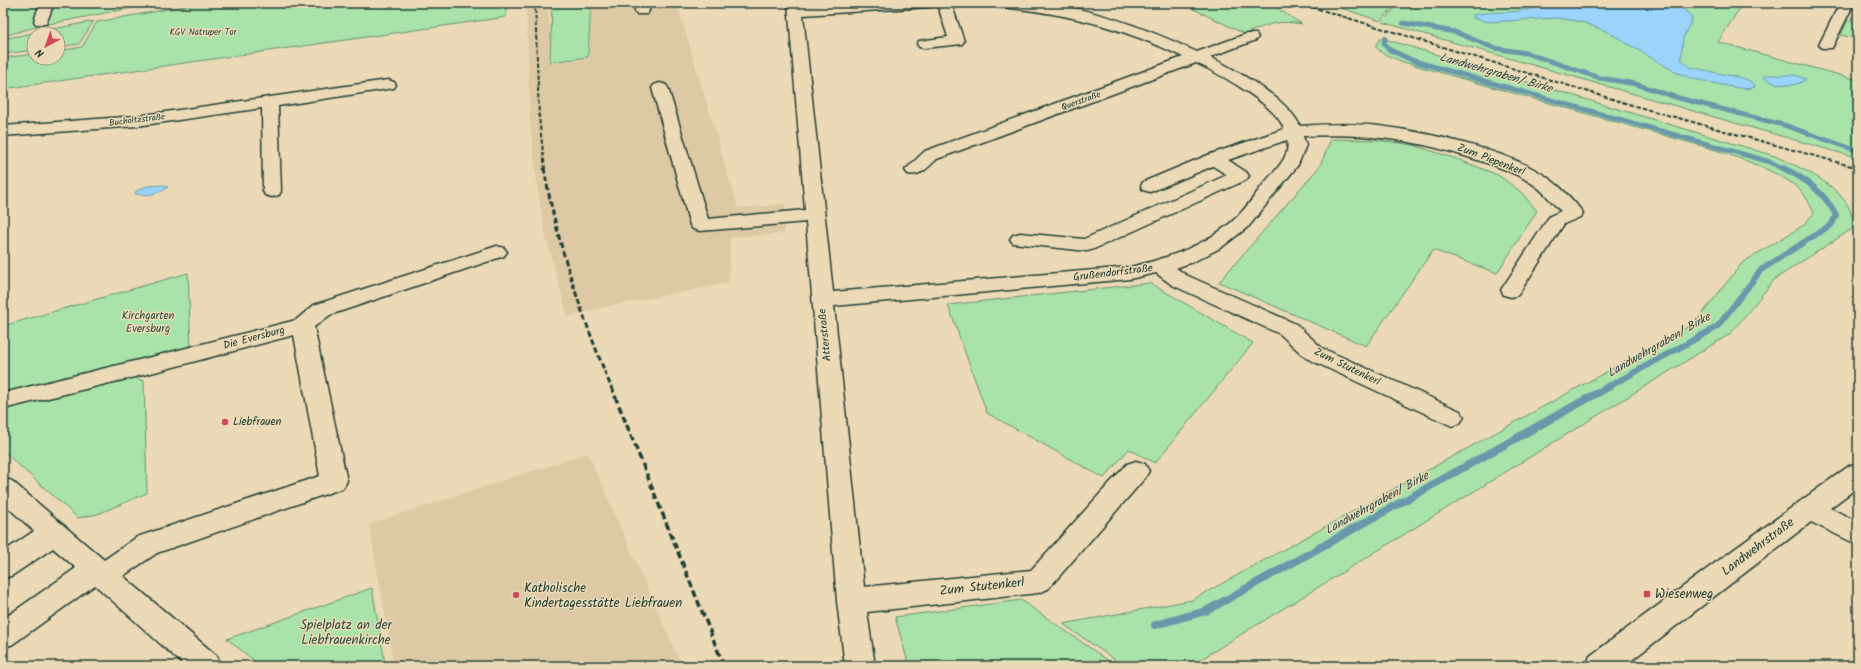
<svg xmlns="http://www.w3.org/2000/svg" width="1861" height="669" viewBox="0 0 1861 669" font-family="Kalam,sans-serif">
	<rect width="100%" height="100%" fill="#ecdab7"/>
	<filter id="ink" filterUnits="userSpaceOnUse"><feTurbulence type="fractalNoise" baseFrequency=".025" numOctaves="2"/><feDisplacementMap in="SourceGraphic" scale="8" xChannelSelector="R" yChannelSelector="G"/><feConvolveMatrix kernelMatrix="1 2 1 2 8 2 1 2 1" color-interpolation-filters="sRGB"/></filter>
	<g filter="url(#ink)">
		<g fill="#ddcaa5">
			<path d="M526,3H548L551,63L589,58L592,3H677L738,208L785,204L784,234L730,237L729,283L601,308L568,317L546,239L538,190L530,124Z"/>
			<path d="M588,453L682,666H394L369,524Z"/>
		</g>
		<g fill="#a9e3a9" stroke="#64906e">
			<path d="M3,3H156L39,26L3,36Z"/>
			<path d="M202,3H506V17L3,89V58L34,54V58H58V51L82,47L97,22Z"/>
			<path d="M552,3H591L588,57L550,62Z"/>
			<path d="M1181,3H1265L1275,7L1302,24C1275,20 1270,24 1245,34Z"/>
			<path d="M1326,3H1398L1380,21Z"/>
			<path d="M1400,3H1743L1718,42L1858,80V158L1382,22Z"/>
			<path d="M1848,20L1858,22V39L1841,35Z"/>
			<path d="M94,21L79,44L58,47V34H34V50L3,54V39Z"/>
			<path d="M1381,38L1775,156C1799,167 1832,181 1847,204C1851,210 1853,220 1855,227L1775,279L1730,334L1190,666H1124L1063,624L1192,600L1695,323L1742,263L1804,225L1814,213C1811,208 1809,201 1805,196C1791,175 1741,159 1716,150L1403,62L1382,53L1375,46Z"/>
			<path d="M1331,139L1378,140L1413,145L1457,159L1498,175L1521,192L1537,211L1497,273L1433,250L1366,346L1219,282L1320,166Z"/>
			<path d="M188,273L191,351L3,393V326Z"/>
			<path d="M1150,283L1253,343L1155,463L1129,449L1104,478L987,413L948,305Z"/>
			<path d="M129,376L144,381L147,493L98,514L78,518L3,451V408Z"/>
			<path d="M372,588L385,663L375,666H261L227,639Z"/>
			<path d="M1021,600L1116,666H909L895,617Z"/>
		</g>
		<g fill="#9ad4fa" stroke="#6998ab">
			<path d="M1544,3H1667C1677,6 1687,8 1692,19L1683,38L1681,59L1690,67L1746,79L1753,83L1755,87L1746,89L1727,86L1694,79L1677,73L1608,32L1582,22L1557,18L1489,22L1473,18V15C1492,10 1530,15 1544,3Z"/>
			<path d="M1765,75H1795L1806,79C1795,89 1775,85 1763,77Z"/>
			<path d="M164,185L168,187C161,194 145,196 136,194L135,192L147,186Z"/>
		</g>
		<g fill="none" stroke-linecap="round" stroke-linejoin="round">
			<g stroke="#6998ab" stroke-width="5">
				<path d="M1403,23L1455,32L1494,48L1526,53L1600,78L1636,84L1675,97L1787,126L1858,151"/>
				<path d="M1385,38L1384,43L1388,49L1414,61L1767,161L1785,169"/>
			</g>
			<path stroke="#6998ab" stroke-width="6" d="M1608,387L1717,327L1761,270L1832,224L1836,215C1824,192 1806,179 1783,168"/>
			<path stroke="#6998ab" stroke-width="8" d="M1155,625L1206,611L1610,386"/>
			<defs>
				<g id="minor">
					<path d="M40,3H54L46,24H36L34,21Z"/>
					<path d="M635,3H649V11L647,14H637L635,11Z"/>
					<path d="M788,3H802V6L859,3H936L934,6L929,7L803,15L833,292L1130,267C1169,258 1208,245 1237,217C1248,206 1256,193 1266,181C1276,170 1291,156 1287,140L1228,160L1246,172L1249,176L1246,180L1094,249L1087,251L1013,243L1010,239L1013,235L1020,233L1084,239L1227,175L1213,166L1150,192L1143,190L1141,186L1143,182L1208,155L1284,129C1277,105 1218,73 1196,63L937,159C928,167 921,177 908,174L905,170L925,151L1183,57C1121,27 1069,14 1001,7L996,6L994,3C1009,3 1025,2 1040,3C1094,8 1148,29 1197,52L1246,34H1256L1258,37L1256,40L1210,57C1236,70 1288,99 1300,126C1326,124 1353,123 1379,126C1426,132 1514,151 1551,180C1562,188 1575,202 1583,213L1580,217L1564,224L1518,295L1511,297L1504,295L1501,290L1547,220L1550,216L1561,211C1553,204 1546,194 1537,187C1518,173 1494,165 1471,158C1413,139 1364,133 1303,136L1306,145L1298,165L1249,226L1222,247L1195,261L1176,268L1186,275L1296,324L1322,348L1460,411L1464,417L1460,423L1452,426L1306,358L1280,334L1172,285L1156,273L1130,279L834,306L864,587L1031,570L1127,464L1136,461L1145,464L1149,471L1145,478L1048,589L1038,593L867,612L875,666H845L837,601L806,222L700,231L693,229L690,225L652,88L654,85L660,83L666,85L668,88L708,219L805,210Z"/>
					<path d="M937,3H951L964,41L962,44L924,48L919,47L917,44L919,41L948,37Z"/>
					<path d="M1840,3H1854L1832,48H1822L1819,45Z"/>
					<path d="M388,80L394,82L396,85L394,88L278,106L281,191L279,195L272,197L265,195L263,191L262,108L137,126L3,136V126L137,116Z"/>
					<path d="M497,246L504,248L507,252L504,256L330,315L314,327L347,481L343,488L157,553L123,576L217,656L221,666H185L95,585L13,644L3,648V619L76,568L53,548L13,575L3,579V552L34,531L3,503V478L12,481L104,560L137,537L320,476L294,335L151,373L3,409V393L151,357L296,320L314,305Z"/>
					<path d="M1858,463V487L1830,508L1858,522V545L1811,522L1624,666H1586L1590,656L1711,566L1849,466Z"/>
				</g>
			</defs>
			<use href="#minor" stroke="#1f3d34" stroke-width="3"/>
			<use href="#minor" fill="#ecdab7" fill-rule="evenodd"/>
			<g stroke="#1f3d34" stroke-width="2" stroke-dasharray="4.5 2" stroke-linecap="butt">
				<path d="M535,3L539,117L545,169"/>
				<path d="M1299,3L1635,106L1858,168"/>
			</g>
			<path stroke="#1f3d34" stroke-width="3" stroke-dasharray="5.5 3" stroke-linecap="butt" d="M544,168C557,245 582,316 611,387"/>
			<path stroke="#1f3d34" stroke-width="3.5" stroke-dasharray="7 3.5" stroke-linecap="butt" d="M611,386L724,666"/>
		</g>
	</g>
	<g fill="#d1495b" stroke="#ecdab7" stroke-width="1.5">
		<circle cx="225" cy="422" r="4"/>
		<rect x="1643" y="590" width="8" height="8" rx="2"/>
		<circle cx="516" cy="595" r="4"/>
	</g>
	<g text-anchor="middle" dominant-baseline="central" stroke-width="3" stroke-linejoin="round" paint-order="stroke">
		<g font-size="9" fill="#2d4e40" stroke="#ecdab7">
			<text x="203" y="32">KGV Natruper Tor</text>
		</g>
		<g font-size="9" fill="#1f3d34" stroke="#ecdab7">
			<text transform="translate(1081 101) rotate(-20)">Querstraße</text>
			<text transform="translate(137 120) rotate(-7)">Bucholtzstraße</text>
		</g>
		<g font-size="11" fill="#1f3d34" stroke="#ecdab7">
			<text transform="translate(1491 160) rotate(21)">Zum Piepenkerl</text>
			<text transform="translate(1113 273) rotate(-7)">Grußendorfstraße</text>
			<text transform="translate(825 335) rotate(-96)">Atterstraße</text>
			<text transform="translate(254 338) rotate(-15)">Die Eversburg</text>
			<text transform="translate(1347 367) rotate(26)">Zum Stutenkerl</text>
		</g>
		<g font-size="11" fill="#2d4e40" stroke="#ecdab7">
			<text x="148" y="316">Kirchgarten<tspan x="148" dy="13">Eversburg</tspan></text>
		</g>
		<g font-size="11" fill="#1f3d34" stroke="#ecdab7" text-anchor="start">
			<text x="233" y="422">Liebfrauen</text>
		</g>
		<g font-size="12" font-style="italic" fill="#2b4c48" stroke="#ecdab7">
			<text transform="translate(1496 73) rotate(16)">Landwehrgraben/ Birke</text>
			<text transform="translate(1659 345) rotate(-30)">Landwehrgraben/ Birke</text>
			<text transform="translate(1377 503) rotate(-29)">Landwehrgraben/ Birke</text>
		</g>
		<g font-size="13" fill="#1f3d34" stroke="#ecdab7">
			<text transform="translate(1758 547) rotate(-37)">Landwehrstraße</text>
			<text transform="translate(982 587) rotate(-6)">Zum Stutenkerl</text>
		</g>
		<g font-size="13" fill="#1f3d34" stroke="#ecdab7" text-anchor="start">
			<text x="524" y="588">Katholische<tspan x="524" dy="15">Kindertagesstätte Liebfrauen</tspan></text>
			<text x="1655" y="594">Wiesenweg</text>
		</g>
		<g font-size="13" fill="#2d4e40" stroke="#ecdab7">
			<text x="346" y="625">Spielplatz an der<tspan x="346" dy="15">Liebfrauenkirche</tspan></text>
		</g>
	</g>
	<rect width="1861" height="669" fill="none" stroke="#ecdab7" stroke-width="16"/>
	<rect x="8" y="8" width="1845" height="653" fill="none" stroke="#1f3d34" stroke-width="1.5" filter="url(#ink)"/>
	<g transform="translate(46 46) rotate(221)"><circle r="19" fill="#ecdab7" stroke="#9a9b83"/>
	<path d="M0-3L7 15L0 10L-7 15Z" fill="#d1495b"/>
	<text y="-6" font-size="11" font-weight="bold" text-anchor="middle" fill="#1f3d34">N</text>
	</g>
</svg>
